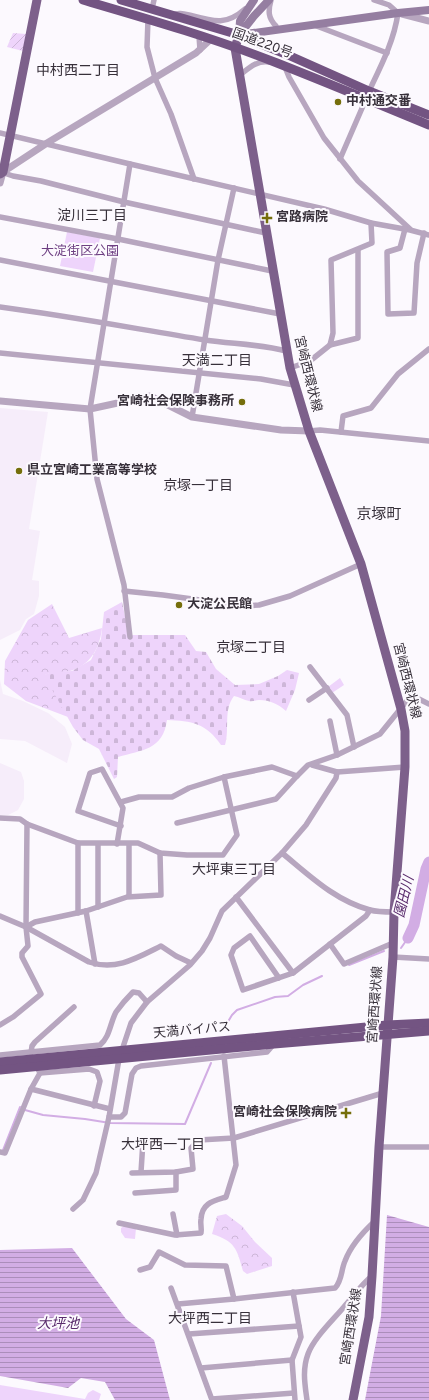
<svg xmlns="http://www.w3.org/2000/svg" width="429" height="1400" viewBox="0 0 429 1400" font-family="Overpass,'Noto Sans JP',sans-serif">
	<defs>
		<pattern id="forest-crowns" width="20" height="18" patternUnits="userSpaceOnUse"><rect width="20" height="18" fill="#eed4fb"/><path d="M2 6a3 3 0 1 1 6 0M12 15a3 3 0 1 1 6 0" fill="none" stroke="#cdb6d8"/></pattern>
		<pattern id="cemetery-stones" width="16" height="16" patternUnits="userSpaceOnUse"><rect width="16" height="16" fill="#eed4fb"/><path d="M2 7V4a2 2 0 0 1 4 0v3zM10 15v-3a2 2 0 0 1 4 0v3z" fill="#cdb6d8"/></pattern>
		<pattern id="garden-furrows" width="10" height="10" patternUnits="userSpaceOnUse"><rect width="10" height="10" fill="#eed4fb"/><path d="M-1 1l2-2M0 10L10 0M9 11l2-2" fill="none" stroke="#cdb6d8"/></pattern>
		<pattern id="water-rules" width="6" height="5" patternUnits="userSpaceOnUse"><rect width="6" height="5" fill="#d2ade4"/><path d="M0 2.5h6" fill="none" stroke="#ab8dba"/></pattern>
	</defs>
	<rect width="100%" height="100%" fill="#fcf9fe"/>
	<g fill="#f6edfa">
		<path d="M0,408L48,412L29,529L40,531L32,580L39,581V596L34,614L26,619L20,630L0,640Z"/>
		<path d="M0,680L3,694L23,701L48,713L65,727L72,744L67,763L25,741L0,739Z"/>
		<path d="M0,763L21,772L24,781V799L18,810L8,815H0Z"/>
	</g>
	<g fill="#eed4fb">
		<path d="M67,232L100,238L93,272L60,266Z"/>
		<path d="M340,678L344,685L332,693L328,687Z"/>
		<path d="M124,1226L136,1228L135,1239L125,1238L121,1232V1228Z"/>
		<path d="M0,1385L85,1399L88,1393L93,1390L101,1394L99,1400H0Z"/>
	</g>
	<g fill="url(#forest-crowns)">
		<path d="M52,604L69,638L102,628C100,647 91,664 73,670C63,674 55,670 45,675L68,717L26,701L4,684L5,661L28,620Z"/>
		<path d="M226,1214L242,1226L255,1242L272,1258V1266L247,1274L243,1271C237,1249 235,1241 212,1234L217,1216Z"/>
	</g>
	<path fill="url(#cemetery-stones)" d="M122,602L129,635H185L196,651L206,652L216,669L235,685L259,684L278,676L287,670L299,673L295,690L286,711C278,704 270,700 259,700C256,700 252,702 249,701C244,700 239,697 234,696C223,710 230,729 225,745H221C206,723 192,721 167,720C163,750 142,750 118,757L117,777L114,779L99,749L83,740L73,727L44,675L52,672L72,671L91,660L101,639L104,612Z"/>
	<path fill="url(#garden-furrows)" d="M13,33L26,34L23,51L7,47Z"/>
	<g fill="url(#water-rules)">
		<path d="M387,1215L429,1227V1400H365L381,1316Z"/>
		<path d="M72,1248L126,1319L154,1340L170,1400H115L105,1382L81,1378L68,1388L0,1376V1250Z"/>
	</g>
	<g fill="none" stroke-linecap="round" stroke-linejoin="round">
		<g stroke="#d2ade4" stroke-width="2">
			<path d="M401,948L408,938"/>
			<path d="M349,965L384,951"/>
			<path d="M226,1025L232,1015L237,1010L275,997L288,996L303,985L322,976"/>
			<path d="M25,1110L43,1115L85,1119L110,1123L185,1124L211,1063"/>
			<path d="M3,1150L20,1107"/>
		</g>
		<path stroke="#d2ade4" stroke-width="11" d="M408,938L414,925L426,869L429,862"/>
		<g stroke="#b7a6bf" stroke-width="5.5">
			<path d="M271,0C268,11 268,18 276,26L275,29"/>
			<path d="M152,9L154,0"/>
			<path d="M171,15C180,12 184,14 193,16C215,22 227,25 245,9"/>
			<path d="M148,19L147,47L155,78L171,114L194,179"/>
			<path d="M314,25L387,53"/>
			<path d="M199,36L200,50"/>
			<path d="M285,67L289,77L324,138L358,181L410,229"/>
			<path d="M240,75C249,68 257,60 269,62"/>
			<path d="M369,91C381,66 394,41 398,13L389,5L374,0"/>
			<path d="M0,133L130,164L324,209L371,223L410,230L429,235"/>
			<path d="M340,159L366,99"/>
			<path d="M1,172L13,176L41,181L124,202L266,233"/>
			<path d="M0,217L118,239L272,271"/>
			<path d="M405,229L400,248L387,252L388,314L414,313L417,263L424,233"/>
			<path d="M0,260L280,314"/>
			<path d="M0,307C69,316 137,329 205,340C232,344 260,344 286,351"/>
			<path d="M330,345L333,333L331,260L372,243L371,223"/>
			<path d="M0,353L261,379L294,385"/>
			<path d="M290,368L310,361L330,345L358,338V250"/>
			<path d="M192,417L218,260L234,188"/>
			<path d="M309,431L320,430L429,441"/>
			<path d="M341,432L343,416L371,408L398,374L429,349"/>
			<path d="M124,591L163,595L244,606L259,605L290,596L361,564"/>
			<path d="M130,637L124,585L97,479L90,409L130,164"/>
			<path d="M310,667L347,715L354,747"/>
			<path d="M309,700L327,688"/>
			<path d="M330,721L337,755"/>
			<path d="M312,765L337,772L405,767"/>
			<path d="M121,802L139,797H172L189,788L224,777L272,767L297,776L308,765L337,755L380,734L410,697H415L429,704"/>
			<path d="M0,818L20,819L27,824L78,843H138L160,853L187,855H223L237,835L224,777"/>
			<path d="M177,823L276,799L297,776"/>
			<path d="M78,843V913"/>
			<path d="M98,844V907"/>
			<path d="M117,844L123,808L102,769L90,773L78,811L121,826"/>
			<path d="M282,853C309,875 334,900 370,910C377,912 386,912 394,912"/>
			<path d="M129,896V844"/>
			<path d="M236,897L293,973L366,916L370,910"/>
			<path d="M86,911L95,964"/>
			<path d="M0,916L26,927L89,962C116,971 137,958 161,946L176,956L191,963"/>
			<path d="M26,927L35,922L86,911L127,897L161,895L160,853"/>
			<path d="M330,944L344,964L393,943"/>
			<path d="M393,957L429,959"/>
			<path d="M279,978L250,936L234,948L231,955L243,990L293,973"/>
			<path d="M0,1025L13,1017L41,994L22,957V953L28,946L26,927L27,824"/>
			<path d="M31,1053L32,1046L35,1042L74,1007"/>
			<path d="M0,1055L100,1045C110,1037 110,1023 116,1012C121,1005 127,998 133,992L139,993L147,1002"/>
			<path d="M40,1073L89,1069L97,1072L100,1081L94,1106"/>
			<path d="M31,1089L110,1109"/>
			<path d="M109,1117H121L125,1113L132,1074L136,1068L141,1066L267,1052L274,1044"/>
			<path d="M379,1147H429"/>
			<path d="M0,1152L5,1153L31,1089L40,1073L37,1067"/>
			<path d="M141,1172L143,1141"/>
			<path d="M132,1173L176,1172L193,1169L191,1148L199,1140L234,1138L383,1093"/>
			<path d="M135,1193L176,1190V1172"/>
			<path d="M73,1209L83,1200L96,1173L109,1117L119,1059L131,1023L147,1002L190,965L202,951L210,938L222,911L282,853L306,825L336,778L337,772"/>
			<path d="M173,1214L177,1235"/>
			<path d="M119,1223L175,1235L201,1233C202,1228 200,1224 201,1219C202,1203 213,1201 226,1197L236,1165L224,1056"/>
			<path d="M140,1270L150,1267L159,1252L185,1265L226,1266L234,1299"/>
			<path d="M171,1288L212,1400"/>
			<path d="M293,1292L301,1337L292,1360L295,1400"/>
			<path d="M178,1304L234,1299L335,1288C342,1281 341,1270 345,1261C351,1245 363,1232 375,1221"/>
			<path d="M189,1334L299,1326"/>
			<path d="M201,1368L292,1360"/>
			<path d="M212,1399L294,1393"/>
			<path d="M307,1400C305,1385 302,1370 308,1354C314,1338 332,1321 343,1308C353,1297 361,1285 372,1276"/>
		</g>
		<g stroke="#b7a6bf" stroke-width="7">
			<path d="M402,14L429,21"/>
			<path d="M0,183L3,172L47,143L196,53L211,39"/>
			<path d="M0,401L90,409L150,396L192,417L281,430L309,431"/>
		</g>
		<g stroke="#957ea1" stroke-width="8">
			<path d="M239,35L398,13L429,10"/>
			<path d="M239,35L254,16L269,0"/>
			<path d="M239,35L240,21L254,0"/>
		</g>
		<g stroke="#7d608b" stroke-width="9">
			<path d="M239,35L235,48L290,368L309,431L361,564L401,709L405,731V767L394,912L393,957L379,1147L372,1276L369,1317L353,1400"/>
			<path d="M0,174L3,172L37,0"/>
		</g>
		<g stroke="#735482" stroke-width="9">
			<path d="M83,0C148,19 214,38 277,63C328,83 378,104 429,125"/>
			<path d="M121,0L239,35L288,55L369,91L429,115"/>
			<path d="M0,1062L387,1025L429,1023"/>
			<path d="M0,1070L274,1044L429,1031"/>
		</g>
	</g>
	<g fill="#756e0b" stroke="#fcf9fe" stroke-width="1.5">
		<circle cx="338" cy="102" r="4"/>
		<path d="M265 212h4v4h4v4h-4v4h-4v-4h-4v-4h4z"/>
		<circle cx="242" cy="402" r="4"/>
		<circle cx="19" cy="471" r="4"/>
		<circle cx="179" cy="605" r="4"/>
		<path d="M344 1107h4v4h4v4h-4v4h-4v-4h-4v-4h4z"/>
	</g>
	<g text-anchor="middle" dominant-baseline="central" stroke-width="4" stroke-linejoin="round" paint-order="stroke">
		<g font-size="13" fill="#37303a" stroke="#fcf9fe">
			<text transform="translate(262 44) rotate(20)">国道220号</text>
			<text transform="translate(307 374) rotate(76)">宮崎西環状線</text>
			<text transform="translate(406 681) rotate(76)">宮崎西環状線</text>
			<text transform="translate(376 1005) rotate(-86)">宮崎西環状線</text>
			<text transform="translate(192 1031) rotate(-5)">天満バイパス</text>
			<text transform="translate(352 1327) rotate(-81)">宮崎西環状線</text>
		</g>
		<g font-size="13" font-weight="bold" fill="#37303a" stroke="#fcf9fe" text-anchor="start">
			<text x="346" y="102">中村通交番</text>
			<text x="276" y="218">宮路病院</text>
			<text x="234" y="402" text-anchor="end">宮崎社会保険事務所</text>
			<text x="27" y="471">県立宮崎工業高等学校</text>
			<text x="187" y="605">大淀公民館</text>
			<text x="337" y="1113" text-anchor="end">宮崎社会保険病院</text>
		</g>
		<g font-size="13" fill="#6e3f82" stroke="#fcf9fe">
			<text x="80" y="252">大淀街区公園</text>
		</g>
		<g font-size="14" fill="#37303a" stroke="#fcf9fe">
			<text x="78" y="71">中村西二丁目</text>
			<text x="92" y="216">淀川三丁目</text>
			<text x="217" y="361">天満二丁目</text>
			<text x="198" y="486">京塚一丁目</text>
			<text x="251" y="648">京塚二丁目</text>
			<text x="234" y="870">大坪東三丁目</text>
			<text x="163" y="1145">大坪西一丁目</text>
			<text x="210" y="1319">大坪西二丁目</text>
		</g>
		<g font-size="14" font-style="italic" fill="#592b6c" stroke="#fcf9fe">
			<text transform="translate(405 897) rotate(-76)">園田川</text>
			<text x="58" y="1324">大坪池</text>
		</g>
		<g font-size="15" fill="#37303a" stroke="#fcf9fe">
			<text x="379" y="515">京塚町</text>
		</g>
	</g>
</svg>
